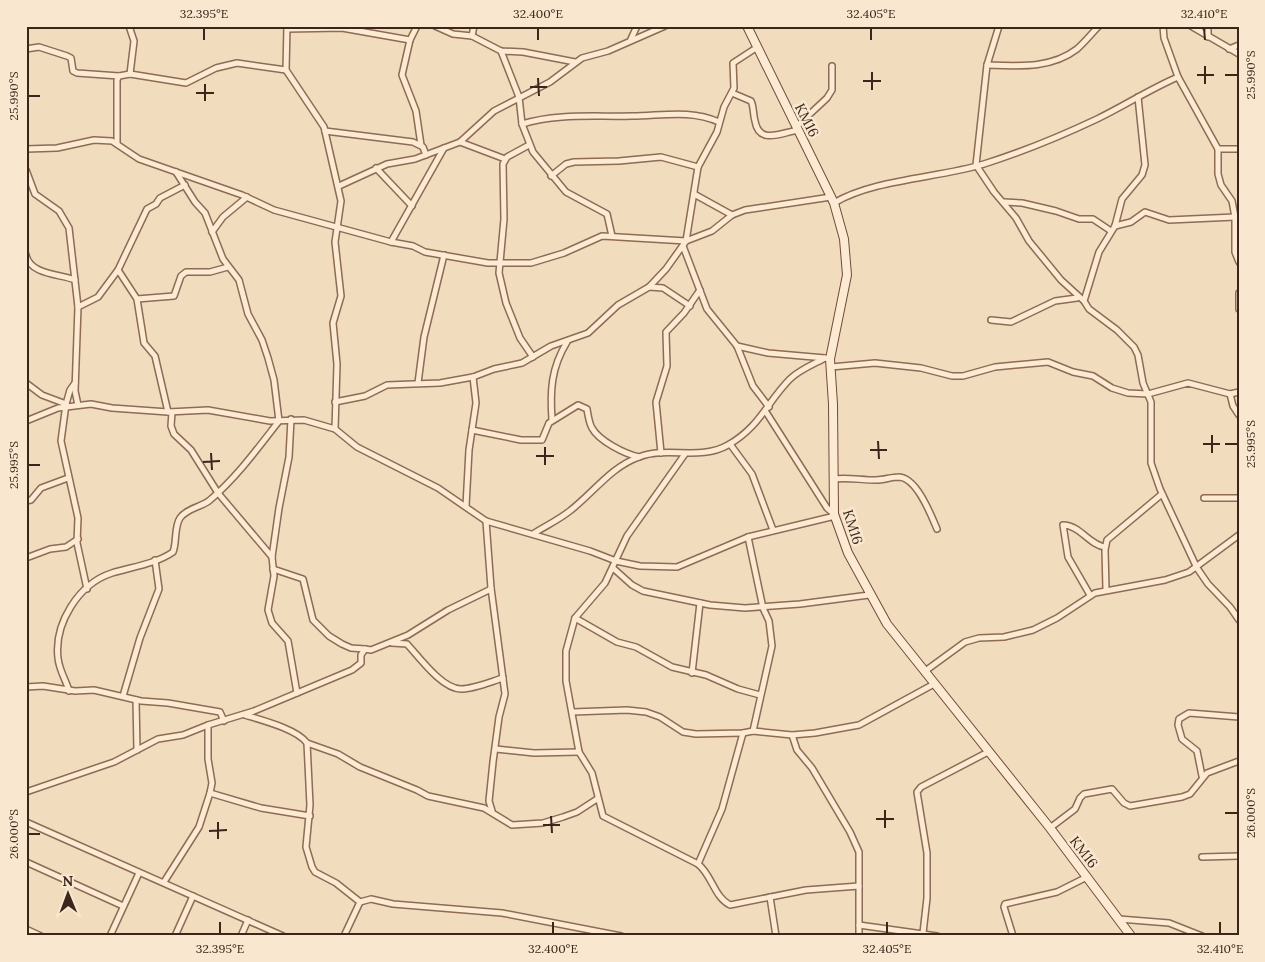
<svg xmlns="http://www.w3.org/2000/svg" width="1265" height="962" viewBox="0 0 1265 962" font-family="Lora,serif">
	<rect width="100%" height="100%" fill="#f2dcbe"/>
	<g fill="none" stroke-linecap="round" stroke-linejoin="round">
		<defs>
			<g id="street">
				<path d="M129,26L134,41L130,74"/>
				<path d="M287,26L286,70L324,127L341,201L335,242L341,296L333,323L337,364L335,429"/>
				<path d="M417,26L410,40L402,75L416,111L421,145"/>
				<path d="M435,26L453,34L472,36L501,51L523,52L575,62"/>
				<path d="M999,26L987,65L976,165L994,192L1016,218L1029,241L1061,280L1084,301"/>
				<path d="M1163,26L1164,38L1178,77L1218,149V174L1221,185L1232,201L1235,217V252L1239,262"/>
				<path d="M1191,26L1239,54"/>
				<path d="M287,29L342,28L410,40"/>
				<path d="M472,36L474,26"/>
				<path d="M1208,37V26"/>
				<path d="M631,39L637,26"/>
				<path d="M26,49L39,47L67,56L71,58L73,71L77,73L119,76"/>
				<path d="M1229,49L1239,45"/>
				<path d="M501,51L519,97L522,124L533,152L566,192L607,214L612,236"/>
				<path d="M987,65C1018,66 1051,69 1077,49C1085,42 1092,33 1099,26"/>
				<path d="M732,93L751,101C754,107 753,115 755,121C759,145 781,133 798,130"/>
				<path d="M1138,97L1145,165L1142,175L1122,199L1115,226L1099,252L1084,301L1089,309L1117,330L1134,347L1138,355L1143,383L1151,402V463L1160,489L1197,568L1208,584L1230,607L1239,620"/>
				<path d="M522,124C557,113 595,117 632,116C661,116 690,109 719,122"/>
				<path d="M796,127L827,98L832,90V66"/>
				<path d="M325,131L413,142L423,147L426,155"/>
				<path d="M460,142L505,159"/>
				<path d="M117,143V80L119,76L130,74L186,83L216,68L237,63L286,70"/>
				<path d="M529,145L507,157L503,164L504,219L499,273L506,303L520,338L533,357"/>
				<path d="M26,149L57,148L94,140L112,141L139,159L242,195L274,210L391,242L413,246L425,252L488,263H531L564,253L602,236L686,241L712,231L732,215L745,210L831,197"/>
				<path d="M1218,149H1239"/>
				<path d="M376,168L412,206"/>
				<path d="M26,170L35,194L59,211L69,228L78,307L75,391L78,405"/>
				<path d="M551,176L566,164L574,162L619,161L661,157L698,167"/>
				<path d="M339,186L387,164L415,159L460,142L494,111L550,82L582,58L608,51L665,26"/>
				<path d="M694,194L732,215"/>
				<path d="M1004,202L1022,203L1056,211L1079,219H1093L1111,231"/>
				<path d="M834,203C874,179 939,178 984,164C1022,152 1061,136 1097,119C1124,106 1150,89 1178,77"/>
				<path d="M1115,226L1131,222L1145,212L1169,220L1235,217"/>
				<path d="M212,232L223,217L247,197"/>
				<path d="M391,242L444,148"/>
				<path d="M683,246L707,309L737,346L753,386L769,407"/>
				<path d="M26,255C30,275 61,274 75,280"/>
				<path d="M118,270L137,299L144,343L155,356L168,412"/>
				<path d="M649,287L663,288L690,306"/>
				<path d="M1239,293V309"/>
				<path d="M137,299L174,296L181,276L186,272H210L228,267"/>
				<path d="M78,307L98,297L118,270L147,209L156,204L160,198L185,185"/>
				<path d="M991,320L1011,322L1055,301L1077,298"/>
				<path d="M737,346L768,353L825,358"/>
				<path d="M831,367L875,363L921,368L952,376H963L995,367L1048,362L1073,372L1093,376L1112,388L1128,393L1148,394L1188,383L1230,394L1239,392"/>
				<path d="M26,383L42,395L66,404"/>
				<path d="M75,383L70,390L66,404L61,441L78,518L77,543L87,589"/>
				<path d="M418,383L424,337L444,255"/>
				<path d="M1230,394L1233,406L1239,415"/>
				<path d="M335,402L365,396L387,385L440,383L473,377L494,369L522,363L551,346L588,333L618,305L649,287L666,269L686,241L698,167L717,132L724,107L734,88L733,63L756,48"/>
				<path d="M172,412L171,426L174,434L191,450L218,493L272,557"/>
				<path d="M766,412L827,508L834,514"/>
				<path d="M291,419L289,457L279,508L272,557L274,576L268,610L272,623L288,641L297,693"/>
				<path d="M552,420C550,391 551,368 567,342"/>
				<path d="M26,421L58,408L91,404L112,408L168,412L208,410L270,421L304,420L335,429L357,447L438,488L486,521L590,551L616,561L640,566L677,567L748,537L835,516"/>
				<path d="M472,430L521,440H542L549,423L578,405L587,409C588,415 589,423 592,428C599,441 625,454 639,457"/>
				<path d="M730,444L752,474L773,530"/>
				<path d="M661,453L656,402L667,366L666,332L684,313L700,290"/>
				<path d="M685,454L627,536L605,583L575,618L566,651V681L579,752L592,773L603,816L698,864C712,875 714,897 730,905L806,890L859,886"/>
				<path d="M833,479C847,477 861,480 876,480C884,480 891,477 899,477C917,478 931,515 937,529"/>
				<path d="M1204,498H1239"/>
				<path d="M26,501L31,500L41,488L68,478"/>
				<path d="M466,506L469,450L476,403L473,377"/>
				<path d="M533,534C545,526 559,520 571,510C594,492 611,467 639,457C668,446 700,461 728,445C760,427 767,402 790,379C799,370 814,364 825,358L830,359"/>
				<path d="M748,537L763,608L769,621L772,646L753,731"/>
				<path d="M26,558L50,549L66,547L78,539"/>
				<path d="M613,568L632,585L643,591L710,605L745,608L800,604L869,595"/>
				<path d="M273,569L303,579L313,620L329,636L342,644L351,648L365,649"/>
				<path d="M491,588L505,694L499,717L493,762L489,801L492,811"/>
				<path d="M1106,589L1105,550L1107,540L1162,494"/>
				<path d="M1090,595L1068,557L1063,525C1080,525 1089,545 1105,547"/>
				<path d="M575,618L617,642L636,647L672,667L706,675L738,689L760,695"/>
				<path d="M392,643L407,644C419,657 442,689 461,689C474,689 490,682 503,678"/>
				<path d="M692,673L700,603"/>
				<path d="M925,673L928,669L965,642L979,638L1004,637L1033,630L1057,618L1095,593L1165,580L1189,572L1239,535"/>
				<path d="M26,687L43,686L75,691L94,690L141,701L168,703L220,712L224,721"/>
				<path d="M69,691C66,680 59,670 58,658C54,624 78,584 112,573C131,567 156,564 173,552C177,542 174,527 180,518C187,508 202,507 210,500C237,477 258,448 279,421L274,380L268,358L262,340L248,314L239,280L223,259L205,213L195,202L176,172"/>
				<path d="M123,696L140,638L159,589L155,560"/>
				<path d="M136,700L137,750"/>
				<path d="M572,712L627,710L646,712L660,717L683,732L696,734L743,733L753,731L792,735L815,733L859,725L934,684"/>
				<path d="M245,715C261,720 297,729 307,743L310,805L306,847L312,867L315,872L336,883L360,902"/>
				<path d="M792,735L797,750L812,768L850,832L859,852V936"/>
				<path d="M307,743L338,754L360,767L417,790L428,796L484,808L512,825L543,823L563,817L577,812L597,799"/>
				<path d="M496,749L534,753L579,752"/>
				<path d="M1202,776L1197,751L1182,739L1178,725L1179,719L1189,713L1239,717"/>
				<path d="M26,792L114,762L158,739L183,735L208,725"/>
				<path d="M210,793L261,808L310,816"/>
				<path d="M26,822L283,936"/>
				<path d="M1050,828L1075,809L1080,798L1084,794L1112,789L1124,803L1130,806L1182,797L1190,794L1207,773L1239,761"/>
				<path d="M1202,857L1239,856"/>
				<path d="M26,862L123,906"/>
				<path d="M698,864L722,809L743,733"/>
				<path d="M164,882L199,827L210,793L212,783L208,759V725L254,711L352,670L361,663V655L365,649L371,650L408,635L448,610L489,590L491,588L486,521"/>
				<path d="M770,897L776,936"/>
				<path d="M1119,919L1169,923L1202,936"/>
				<path d="M859,925L937,936"/>
				<path d="M26,929L41,936"/>
				<path d="M923,933L927,898V853L917,792L921,787L988,752"/>
				<path d="M110,936L139,873"/>
				<path d="M175,936L193,896"/>
				<path d="M241,936L248,920"/>
				<path d="M344,936L360,902L371,899L393,904L502,913L621,936"/>
				<path d="M1013,936L1004,907L1005,904L1057,892L1087,877"/>
			</g>
			<path id="secondary" d="M747,26L834,203L844,239L847,275L830,359L833,404L834,514L848,553L887,624L1050,828L1131,936"/>
		</defs>
		<use href="#street" stroke="#8d6b55" stroke-width="8"/>
		<use href="#secondary" stroke="#6f4c38" stroke-width="10"/>
		<use href="#street" stroke="#fcead3" stroke-width="5"/>
		<use href="#secondary" stroke="#fcead3" stroke-width="8"/>
	</g>
	<path fill="none" stroke="#3b261b" stroke-width="2" d="M204,28V40M538,28V40M871,28V40M1204,28L1205,40M1205,66V84M872,72V90M1197,75H1214M1225,75H1238M538,78L539,96M863,81H881M205,84V101M530,87H547M196,93H214M28,96H40M1212,435V453M878,441L879,459M1203,444H1220M1225,444H1238M545,447V465M870,450H887M211,453L212,470M536,456H554M203,462L220,461M28,465H40M885,810V828M1225,813H1238M551,816L552,833M876,819H894M218,822V839M543,825H560M209,831L227,830M28,834H40M220,922V934M553,922V934M887,922V934M1220,922V934"/>
	<g text-anchor="middle" dominant-baseline="central" stroke-width="5" stroke-linejoin="round" paint-order="stroke">
		<g font-size="14" fill="#3b261b" stroke="#f9e7cf">
			<text transform="translate(807 120) rotate(63)">KM16</text>
			<text transform="translate(853 527) rotate(72)">KM16</text>
			<text transform="translate(1084 852) rotate(52)">KM16</text>
		</g>
	</g>
	<rect width="1265" height="962" fill="none" stroke="#f9e7cf" stroke-width="55"/>
	<g transform="translate(68 894) rotate(359)" stroke="#f9e7cf" stroke-width="4" paint-order="stroke">
	<path d="M0-4L9 19L0 12L-9 19Z" fill="#3b261b"/>
	<text y="-8" font-size="14" font-weight="bold" text-anchor="middle" fill="#3b261b">N</text>
	</g>
	<rect x="28" y="28" width="1210" height="906" fill="none" stroke="#3b261b" stroke-width="2"/>
	<g font-size="12" text-anchor="middle" fill="#3b261b">
		<text x="204" y="18">32.395°E</text>
		<text x="538" y="18">32.400°E</text>
		<text x="871" y="18">32.405°E</text>
		<text x="1204" y="18">32.410°E</text>
		<text transform="translate(1251 75) rotate(-90)" y="4">25.990°S</text>
		<text transform="translate(14 96) rotate(-90)" y="4">25.990°S</text>
		<text transform="translate(1251 444) rotate(-90)" y="4">25.995°S</text>
		<text transform="translate(14 465) rotate(-90)" y="4">25.995°S</text>
		<text transform="translate(1251 813) rotate(-90)" y="4">26.000°S</text>
		<text transform="translate(14 834) rotate(-90)" y="4">26.000°S</text>
		<text x="220" y="953">32.395°E</text>
		<text x="553" y="953">32.400°E</text>
		<text x="887" y="953">32.405°E</text>
		<text x="1220" y="953">32.410°E</text>
	</g>
</svg>
